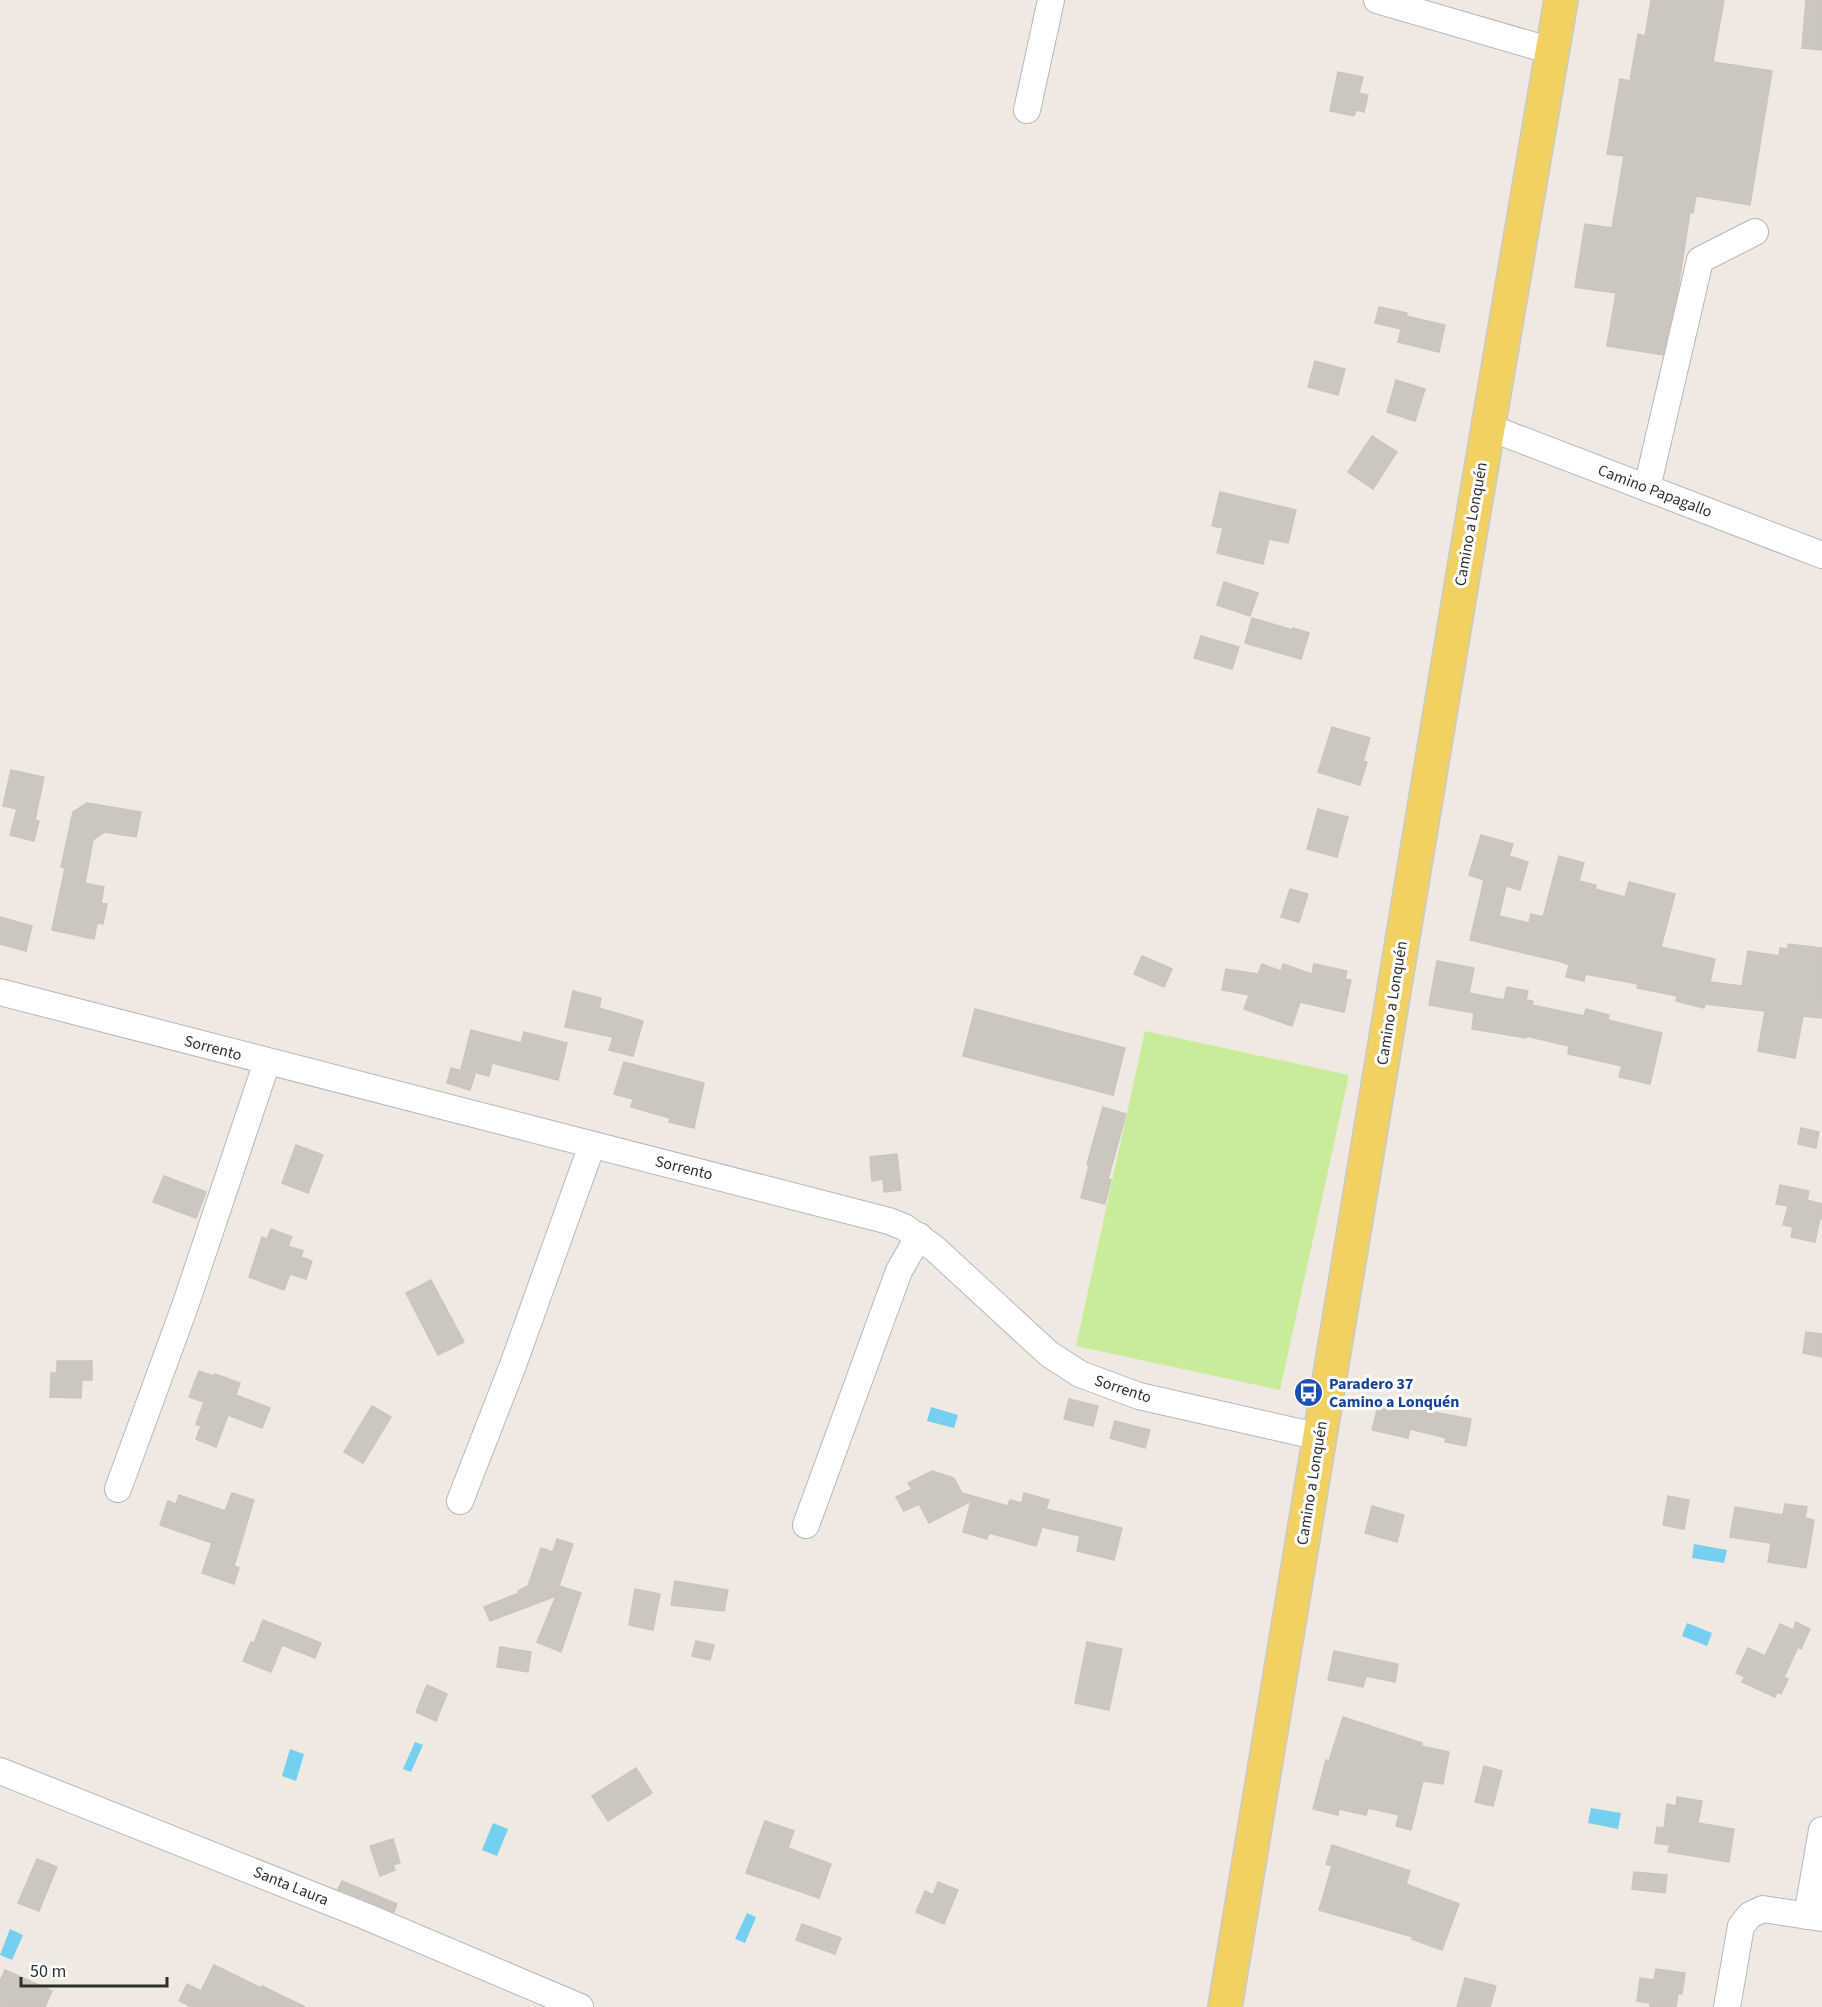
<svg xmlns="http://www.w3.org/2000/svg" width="1822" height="2007" viewBox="0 0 1822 2007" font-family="'Source Sans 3',sans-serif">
	<rect width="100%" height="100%" fill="#efe9e1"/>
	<path fill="#c9ec9a" d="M1145,1031L1349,1075L1280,1390L1076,1346Z"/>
	<g fill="#75cff0">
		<path d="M931,1407L958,1415L954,1428L927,1421Z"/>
		<path d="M1694,1544L1727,1550L1724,1563L1692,1558Z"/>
		<path d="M1687,1623L1712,1633L1707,1646L1682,1636Z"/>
		<path d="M415,1742L423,1745L411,1772L403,1769Z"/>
		<path d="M290,1749L304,1754L296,1781L282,1776Z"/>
		<path d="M1591,1808L1621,1813L1618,1829L1588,1823Z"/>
		<path d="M493,1823L508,1829L497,1856L482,1850Z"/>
		<path d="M747,1913L756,1917L745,1943L735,1939Z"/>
		<path d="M10,1929L23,1935L12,1960L0,1955Z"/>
	</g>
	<g fill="#cbc7bf" stroke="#cbc5ba" stroke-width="1.5">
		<path d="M1651,0H1724L1713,62L1772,71L1750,205L1696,196L1693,213L1690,212L1678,289L1663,355L1607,346L1616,293L1575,287L1585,224L1612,228L1624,156L1607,154L1620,79L1630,81L1638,34L1645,36Z"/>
		<path d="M1806,0H1822V50L1802,48Z"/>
		<path d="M1338,72L1363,77L1359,93L1368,95L1364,112L1356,110L1354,116L1330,111Z"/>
		<path d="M1379,307L1407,313L1406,316L1445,325L1439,352L1398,342L1401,329L1375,323Z"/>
		<path d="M1315,361L1345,369L1338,395L1308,387Z"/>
		<path d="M1396,380L1425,389L1415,421L1387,412Z"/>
		<path d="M1372,436L1397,452L1373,489L1348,472Z"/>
		<path d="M1220,492L1296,510L1288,543L1269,539L1263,564L1217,553L1223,528L1212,526Z"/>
		<path d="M1224,582L1258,593L1250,616L1217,605Z"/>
		<path d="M1252,618L1293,630V628L1309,633L1301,659L1245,643Z"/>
		<path d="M1201,636L1239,647L1232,669L1194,658Z"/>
		<path d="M1332,727L1370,738L1363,761L1367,762L1360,785L1318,772Z"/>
		<path d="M11,770L44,777L35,820L39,821L34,841L10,835L17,809L3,806Z"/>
		<path d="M87,803L141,812L136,837L105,832L93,840L85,883L104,887L101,903L107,904L103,924L97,923L94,939L52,930L65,868L61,867L73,812Z"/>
		<path d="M1318,809L1348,817L1337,857L1307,849Z"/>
		<path d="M1481,835L1513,844L1509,856L1528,862L1520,890L1506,886L1499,916L1529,923L1531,914L1543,917L1559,856L1584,863L1579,881L1596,885L1595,889L1625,897L1629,882L1675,894L1661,947L1715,959L1710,982L1742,986L1748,951L1779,956L1780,948L1788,949V944L1822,948L1821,1018L1803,1016L1795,1058L1758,1051L1765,1011L1705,1004L1704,1008L1676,1001L1677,996L1637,988L1638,984L1585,974L1584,981L1566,977L1569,965L1562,962L1470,940L1484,880L1469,875Z"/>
		<path d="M1290,889L1308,894L1299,922L1281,917Z"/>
		<path d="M0,917L32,926L26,951L0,944Z"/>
		<path d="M1142,956L1172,969L1164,987L1134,974Z"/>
		<path d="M1437,961L1474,968L1469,993L1504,1000L1507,987L1528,991L1526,1000L1533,1001L1532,1005L1584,1016L1586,1009L1609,1015L1608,1020L1662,1033L1650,1084L1619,1077L1622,1066L1568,1054L1569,1046L1526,1036V1038L1472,1029L1474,1013L1429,1005Z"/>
		<path d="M1262,964L1281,971L1283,964L1312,974L1314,964L1347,971L1345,979L1351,980L1344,1012L1300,1002L1292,1026L1244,1009L1249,995L1222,990L1226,969L1258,974Z"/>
		<path d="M573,991L601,998L599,1008L643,1021L633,1056L609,1050L613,1037L565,1027Z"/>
		<path d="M975,1009L1125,1048L1113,1095L963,1056Z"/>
		<path d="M471,1030L521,1043L524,1032L567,1043L558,1080L492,1063L489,1076L461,1069Z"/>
		<path d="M624,1062L704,1083L694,1128L669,1122L670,1118L631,1107L633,1099L614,1094Z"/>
		<path d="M451,1068L475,1074L470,1090L447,1083Z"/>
		<path d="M1103,1107L1126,1114L1108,1179L1111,1180L1105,1204L1081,1198L1089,1165L1087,1164Z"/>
		<path d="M1801,1128L1819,1132L1816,1148L1798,1144Z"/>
		<path d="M296,1145L323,1155L308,1193L282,1183Z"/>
		<path d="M897,1154L901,1190L884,1192L883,1179L872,1181L870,1157Z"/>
		<path d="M164,1176L206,1192L196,1218L153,1202Z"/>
		<path d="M1780,1185L1809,1191L1807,1200L1822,1204V1219L1820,1218L1815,1242L1791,1237L1793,1227L1783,1225L1788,1206L1776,1204Z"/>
		<path d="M271,1229L292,1237L288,1246L303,1251L301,1257L312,1261L306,1279L290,1274L284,1290L249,1277L262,1237L267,1239Z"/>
		<path d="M431,1280L464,1342L438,1355L406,1293Z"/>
		<path d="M1806,1332L1822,1334V1357L1803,1353Z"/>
		<path d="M57,1361H92V1380H82L81,1398L50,1397L51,1373H57Z"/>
		<path d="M199,1371L214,1376L215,1374L240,1383L236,1395L270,1408L262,1428L228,1415L216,1447L196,1439L201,1426L196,1424L204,1402L189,1397Z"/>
		<path d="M1069,1399L1098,1406L1093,1426L1064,1419Z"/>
		<path d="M1379,1402L1412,1410L1413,1408L1471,1419L1466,1446L1445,1442L1446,1438L1410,1429L1408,1438L1372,1430Z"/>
		<path d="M372,1406L391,1417L363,1463L344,1452Z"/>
		<path d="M1115,1421L1150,1430L1145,1448L1110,1438Z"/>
		<path d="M932,1471L954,1478L962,1493L1008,1506L1010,1500L1022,1503L1024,1493L1049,1500L1046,1509L1122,1528L1114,1560L1077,1551L1080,1536L1042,1527L1036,1546L989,1533L987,1539L963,1532L971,1501L929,1523L919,1504L904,1511L896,1497L912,1489L908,1483Z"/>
		<path d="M232,1493L254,1500L234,1566L239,1568L234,1584L202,1573L212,1543L160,1525L168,1501L176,1504L179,1495L225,1511Z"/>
		<path d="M1668,1496L1689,1500L1684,1529L1663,1525Z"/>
		<path d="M1785,1504L1807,1507L1805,1518L1814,1520L1806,1568L1768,1562L1771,1543L1730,1537L1735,1507L1783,1515Z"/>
		<path d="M1372,1506L1404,1515L1397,1542L1365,1533Z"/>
		<path d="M557,1539L573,1544L559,1586L581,1593L561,1652L537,1642L556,1596L490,1621L484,1607L519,1593L518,1591L528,1586L541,1548L553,1552Z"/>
		<path d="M675,1581L728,1590L724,1611L671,1605Z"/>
		<path d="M635,1589L660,1594L653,1630L629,1625Z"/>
		<path d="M263,1620L321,1643L315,1658L282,1645L271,1672L243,1661L251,1642L254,1643Z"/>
		<path d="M1796,1622L1810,1629L1801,1649L1798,1647L1784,1677L1788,1679L1781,1694L1777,1692L1775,1697L1742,1682L1745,1677L1736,1673L1748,1648L1765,1656L1780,1624L1793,1630Z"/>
		<path d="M696,1641L714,1645L710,1660L692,1656Z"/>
		<path d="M1087,1642L1122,1649L1109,1710L1075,1703Z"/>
		<path d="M500,1647L531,1652L528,1672L497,1667Z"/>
		<path d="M1334,1651L1398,1664L1395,1682L1366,1676L1363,1687L1328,1680Z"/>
		<path d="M427,1685L447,1694L436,1721L416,1712Z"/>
		<path d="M1343,1717L1422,1743L1421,1746L1449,1752L1443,1784L1423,1781L1411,1830L1396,1826L1399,1815L1368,1808L1366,1815L1339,1809L1338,1815L1313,1809L1326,1760L1329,1761Z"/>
		<path d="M1484,1766L1502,1771L1493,1806L1475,1802Z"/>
		<path d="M636,1768L652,1793L608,1821L592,1796Z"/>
		<path d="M1677,1797L1702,1801L1698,1823L1734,1829L1729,1862L1668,1852L1670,1845L1655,1843L1657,1827L1664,1828L1667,1804L1676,1806Z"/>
		<path d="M765,1821L794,1831L788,1848L831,1864L819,1898L746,1873Z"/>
		<path d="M393,1839L400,1863L393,1865L395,1870L380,1876L370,1846Z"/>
		<path d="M1332,1845L1410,1871L1406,1884L1459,1904L1442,1950L1412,1939L1413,1937L1319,1910L1332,1866L1326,1864Z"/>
		<path d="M37,1859L57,1867L39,1911L18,1903Z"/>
		<path d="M1634,1872L1667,1875L1665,1893L1632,1889Z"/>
		<path d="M342,1881L397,1904L394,1912L338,1889Z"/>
		<path d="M938,1882L958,1890L944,1924L916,1912L925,1891L933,1895Z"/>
		<path d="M802,1924L841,1938L835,1954L796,1940Z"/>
		<path d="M214,1965L261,1988L262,1986L305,2007H192L179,2001L187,1984L201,1991Z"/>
		<path d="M1656,1969L1685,1973L1682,1994L1678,1993L1676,2007H1650V2003L1637,2001L1640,1978L1654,1980Z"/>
		<path d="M5,1970L52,1991L45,2007H0V1981Z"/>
		<path d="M1465,1978L1496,1986L1490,2007H1457Z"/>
	</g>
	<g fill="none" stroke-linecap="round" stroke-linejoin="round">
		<defs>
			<g id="minor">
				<path d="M1377,0L1552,51"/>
				<path d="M1027,110L1051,0"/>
				<path d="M1488,427L1822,555"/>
				<path d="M1647,488L1700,260L1755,232"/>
				<path d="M0,992L889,1221L904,1227L934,1248L1049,1354L1080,1374L1139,1396L1320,1437"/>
				<path d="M118,1489L185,1306L267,1062"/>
				<path d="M460,1501L513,1365L592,1145"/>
				<path d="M806,1525L899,1271L919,1236"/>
				<path d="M0,1771L365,1916L580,2007"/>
				<path d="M1807,1916L1822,1830"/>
				<path d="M1727,2007L1741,1926L1750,1915L1763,1909L1822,1918"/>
			</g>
			<path id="major" d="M1225,2007L1464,569L1561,0"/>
		</defs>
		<use href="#minor" stroke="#b4b7c1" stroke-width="28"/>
		<use href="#major" stroke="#c9c9c9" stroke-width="36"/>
		<use href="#minor" stroke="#fff" stroke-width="26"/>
		<use href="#major" stroke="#f2d163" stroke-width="33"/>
	</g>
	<defs>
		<symbol id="bus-disc" viewBox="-11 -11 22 22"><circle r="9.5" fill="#1a4fb4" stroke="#fff"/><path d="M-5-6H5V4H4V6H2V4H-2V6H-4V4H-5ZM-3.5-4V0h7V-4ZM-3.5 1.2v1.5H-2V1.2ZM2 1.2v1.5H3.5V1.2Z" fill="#fff"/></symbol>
	</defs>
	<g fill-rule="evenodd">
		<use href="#bus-disc" x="1292" y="1376" width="33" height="33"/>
	</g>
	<g text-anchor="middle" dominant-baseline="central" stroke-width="6" stroke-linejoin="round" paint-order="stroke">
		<g font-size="16" fill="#2e2e2e" stroke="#fff">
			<text transform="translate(1655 491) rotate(21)">Camino Papagallo</text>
			<text transform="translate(1471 524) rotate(-80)">Camino a Lonquén</text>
			<text transform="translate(1392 1003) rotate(-81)">Camino a Lonquén</text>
			<text transform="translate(213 1048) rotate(15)">Sorrento</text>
			<text transform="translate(684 1168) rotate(14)">Sorrento</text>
			<text transform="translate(1123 1389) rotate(18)">Sorrento</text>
			<text transform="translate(1312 1483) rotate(-81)">Camino a Lonquén</text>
			<text transform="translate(291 1886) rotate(22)">Santa Laura</text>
		</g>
		<g font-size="16" font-weight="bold" fill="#164399" stroke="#fff" text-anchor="start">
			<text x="1329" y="1384">Paradero 37<tspan x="1329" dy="18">Camino a Lonquén</tspan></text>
		</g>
	</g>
	<path d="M21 1977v9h146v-9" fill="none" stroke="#2e2e2e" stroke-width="3"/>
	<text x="30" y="1977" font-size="18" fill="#2e2e2e" stroke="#ffffff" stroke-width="4.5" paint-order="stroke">50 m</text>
</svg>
